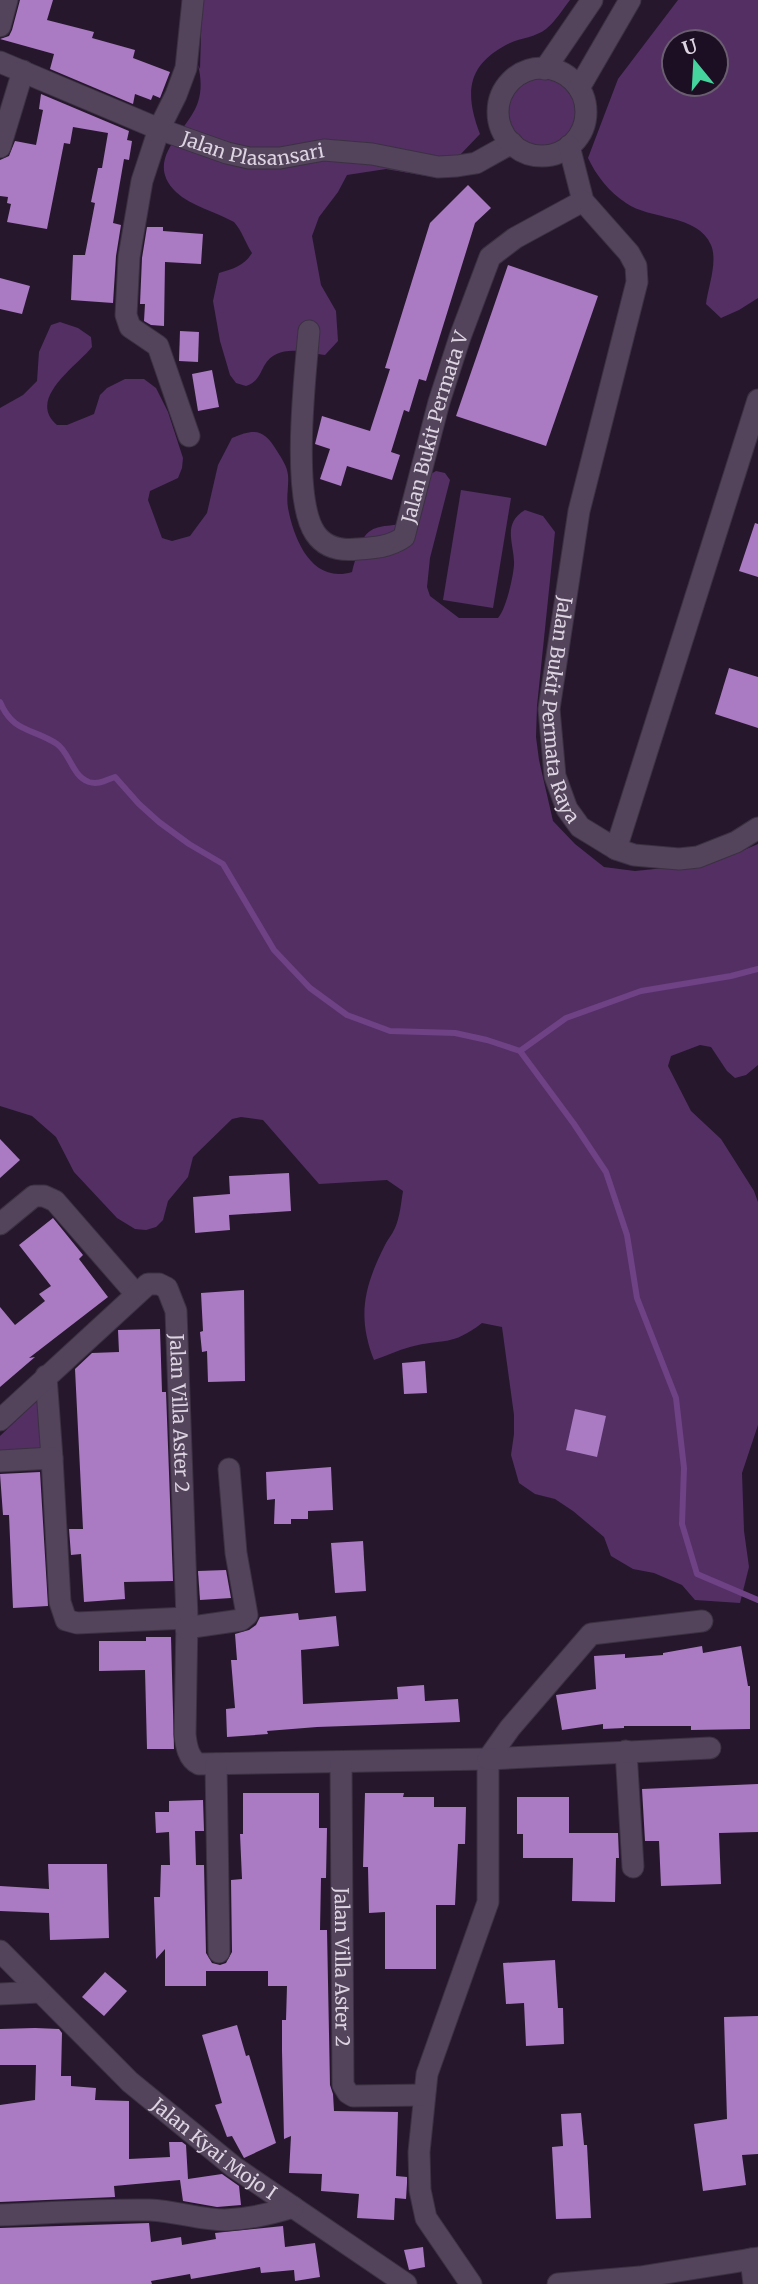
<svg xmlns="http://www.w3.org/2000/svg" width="758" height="2284" viewBox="0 0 758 2284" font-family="Merriweather,serif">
	<rect width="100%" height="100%" fill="#26172d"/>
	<g fill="#532f64" fill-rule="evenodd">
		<path d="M202,0H570C563,9 555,22 546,29C536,37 521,38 510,43C467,64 464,92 480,134L438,178L386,169L347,175L338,192L319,217L312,236L321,285L336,311L338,341L325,355C304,352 277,343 264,366C259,376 257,382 246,386L236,383L230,375L220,341L213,301L219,273C233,269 244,266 252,253C245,242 242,231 234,222C216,212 191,206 176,192C142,159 189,131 198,102C202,90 201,77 198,65L200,69Z"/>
		<path d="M678,0H758V298L739,310L721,318L706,304C708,287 718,262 711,245C698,214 650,220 626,203C609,192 596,175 588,158L618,79ZM674,42H716V84H674Z"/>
		<circle cx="543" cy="112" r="36"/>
		<path d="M60,322L78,328L91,337L92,347C77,366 26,399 57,425H67L94,414L100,395L107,388L125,379H144L156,388L168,412L183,458L182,468L178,478L150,491L148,500L162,538L172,541L190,536L207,513L218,465L232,438C255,428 264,429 277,451C282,459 287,466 288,475C289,486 286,497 288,508C294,540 312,584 352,572C366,522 366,528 417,523L421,515L429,475L436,471L445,473L450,480L430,558L427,587L430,596L459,618H498C506,609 513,578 514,565C515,545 501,524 525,510L543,516L555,532L537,706L536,737L539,760L553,821L575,844L604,867L635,871L713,863L758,844V1065L746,1075L735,1078L727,1071L711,1047L700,1045L671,1056L668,1066L691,1111L721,1139L754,1191L758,1202V1425L742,1473L744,1531L749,1567L740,1603L695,1600L682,1585L654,1573L633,1569L611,1556L604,1537L573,1511L555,1499L535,1494L519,1483L511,1455L514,1434V1415L502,1327L482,1323C451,1347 444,1338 410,1347C398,1350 386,1356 374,1360C357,1317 364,1287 384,1247C387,1240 392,1235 395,1228C400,1217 401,1203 403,1191L387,1180L319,1184L263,1120L241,1117L232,1119L193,1157L188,1177L168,1201L163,1220L156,1227L146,1230L135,1229L117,1218L74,1172L56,1137L32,1116L0,1106V408L23,395L37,381L39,352L51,325Z"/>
		<path d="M461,490L511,498L493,608L443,600Z"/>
		<path d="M40,1398V1452H0V1436Z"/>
	</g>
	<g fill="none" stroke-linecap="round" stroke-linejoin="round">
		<g stroke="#6f4185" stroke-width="6">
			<path d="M0,702C13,733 33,728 57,744C70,753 72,776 89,782C99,785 106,780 115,777L139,804L159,822L189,844L223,864L274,950L310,988L347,1015L390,1031L455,1033L487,1040L520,1051L574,1124L606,1172L627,1235L637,1298L676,1398L684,1468L682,1524L697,1574L758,1600"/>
			<path d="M520,1051L566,1018L641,991L731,976L758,969"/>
		</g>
	</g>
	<g fill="#aa7ac2">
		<path d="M20,0H53L47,20L94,32L92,38L135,50L133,58L170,72L160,98L153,95L151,100L135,94L133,104L50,69L54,54L0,39L9,36L12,30Z"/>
		<path d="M41,94L129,131L127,140L132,141L129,160L124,159L113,223L121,225L116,256L113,303L71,300L73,255H85L95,203L91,202L98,168H102L108,133L73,127L70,144L64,143L47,229L7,222L11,204L7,203L8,197L0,196V160L9,156L15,141L36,145L43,110L39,109Z"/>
		<path d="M468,185L491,208L475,223L426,381L419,379L409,412L404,410L391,452L400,455L392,480L347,466L341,486L320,479L330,449L315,444L322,416L370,431L390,369L385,368L430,223Z"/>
		<path d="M147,227H163V231L203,234L201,264L165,262L164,326L151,325L144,321L145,304H140L142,258Z"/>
		<path d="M508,265L598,296L546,446L456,416Z"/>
		<path d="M0,278L30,286L22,314L0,309Z"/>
		<path d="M180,331L199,332L198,362L179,361Z"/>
		<path d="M212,370L219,407L198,411L192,374Z"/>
		<path d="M755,523L758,524V577L739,571Z"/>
		<path d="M729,668L758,677V728L715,714Z"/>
		<path d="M0,1139L20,1160L0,1178Z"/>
		<path d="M289,1173L291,1211L229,1215L230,1230L195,1233L193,1197L230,1194L229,1176Z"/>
		<path d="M53,1218L83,1255L79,1259L108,1297L29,1358L35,1357L0,1387V1307L15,1325L45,1301L39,1294L51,1286L19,1245Z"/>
		<path d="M244,1290L245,1381L208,1382L207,1351L202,1352L200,1332L203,1331L201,1293Z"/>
		<path d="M160,1329L162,1392H166L173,1581L124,1582L125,1599L84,1602L81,1554L71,1555L69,1529H83L75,1369L92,1353L119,1352L118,1330Z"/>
		<path d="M425,1361L427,1393L404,1394L402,1363Z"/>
		<path d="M575,1409L606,1416L597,1457L566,1450Z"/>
		<path d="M331,1467L333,1510L308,1511V1519H291V1524H274L275,1499L267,1500L266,1472Z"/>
		<path d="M40,1472L48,1606L13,1608L9,1515H3L0,1474Z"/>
		<path d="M363,1541L366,1591L335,1593L331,1543Z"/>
		<path d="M226,1570L231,1598L200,1600L198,1571Z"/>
		<path d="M298,1613L299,1620L336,1616L339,1646L301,1650L303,1704L398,1699L397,1687L424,1685L425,1701L458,1699L460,1722L317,1727L267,1731L268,1734L227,1737L226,1709L235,1708L231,1660H237L235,1634L249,1630L256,1625L260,1617Z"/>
		<path d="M146,1637H171L174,1749H147L145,1670L99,1671V1641H146Z"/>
		<path d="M702,1646L703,1653L741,1646L748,1686H750V1729L691,1730V1726H624V1728L603,1729V1724L562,1730L556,1695L596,1689L594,1656L625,1654V1658L663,1655V1653Z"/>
		<path d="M758,1784V1832L719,1833L721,1884L661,1886L659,1841H645L642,1789Z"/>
		<path d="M243,1793H319V1828H327L326,1878H321L320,1930H327L330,2085L333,2094L334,2111L398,2112L396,2176L407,2177V2183L406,2199L395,2198L394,2220L357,2218L359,2194L321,2191L322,2174L289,2173L291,2136L284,2139L282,2051V2020H286L287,1986H268V1971H206V1986H165V1949L156,1959L154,1897H160L161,1865H170L169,1832L156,1833L155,1812H169V1801L203,1800L204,1831H195L196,1865H204L206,1953L212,1963L220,1965L226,1963L232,1952L231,1880L242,1879L240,1834H243Z"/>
		<path d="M365,1793H404L403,1797H434V1807H466L465,1844H458L455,1905H436V1969H385V1912L369,1913L368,1867H363Z"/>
		<path d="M517,1797H569V1833H618L619,1858H616L615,1902L572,1901L573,1858H523V1834H517Z"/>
		<path d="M48,1864H107L109,1938L50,1940L49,1913L0,1911V1886L49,1889Z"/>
		<path d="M555,1960L558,2008H563L564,2044L526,2046L524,2003L506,2004L503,1963Z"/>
		<path d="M105,1972L127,1991L104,2016L82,1997Z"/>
		<path d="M758,2016V2154L742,2155L746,2185L703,2191L694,2124L727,2119L724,2017Z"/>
		<path d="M237,2025L246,2056L249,2055L276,2143L244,2158L232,2136L227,2137L215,2105L222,2103L202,2035Z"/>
		<path d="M35,2028L59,2029L62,2033L61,2076H71V2086L96,2088L95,2100L129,2101V2159L170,2157L169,2142H182L186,2145L188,2179L222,2174L239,2186L241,2205L217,2207L183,2201L180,2180L114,2186L115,2197L0,2202V2105L35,2100L36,2065H0V2029Z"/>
		<path d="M581,2113L584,2145H587L591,2218L556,2219L552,2147L563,2146L561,2114Z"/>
		<path d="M149,2223L151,2242L181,2237L182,2245L216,2239L215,2233L283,2226L285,2247L315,2243L320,2277L295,2281L294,2270L261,2273L260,2267L191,2279L190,2274L151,2281L152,2284H0V2228Z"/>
		<path d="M423,2247L425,2267L409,2270L404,2250Z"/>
	</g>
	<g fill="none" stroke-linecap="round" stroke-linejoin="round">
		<defs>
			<g id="minor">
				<path d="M0,26L7,0"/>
				<path id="s1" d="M0,62L159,129L227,153L249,158H280L324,150L372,154L438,167L457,166L476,163L512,143"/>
				<circle cx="542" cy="112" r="44"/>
				<path d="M545,69L592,0"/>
				<path d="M579,88L630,0"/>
				<path id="s2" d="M569,146L583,201L629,253L636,266L637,282L579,511L549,709L555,776L567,809L580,827L616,849L758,400"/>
				<path d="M0,147L23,71"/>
				<path id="s3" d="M309,331C305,376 291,497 315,533C325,548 341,551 358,549C374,548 390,547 404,537L439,402L460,337L490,257L515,238L583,201"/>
				<path d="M189,436L158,346L130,327L126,315L129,257L142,181L159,129L176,95L186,68L193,0"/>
				<path d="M616,849L634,855L679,859L698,857L736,842L758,828"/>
				<path d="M0,1224L34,1196H44L55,1201L136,1294"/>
				<path d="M46,1376L52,1458"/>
				<path id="s4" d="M0,1420L148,1284H159L167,1288L176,1311L187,1618L185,1734C186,1745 188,1759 199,1764L488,1759V1902L427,2074L419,2152L420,2190L426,2218L471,2284"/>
				<path d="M0,1461L52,1458L60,1602L66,1620L77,1623L187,1618"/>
				<path d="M186,1628L241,1620L247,1615L236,1553L229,1469"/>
				<path d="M626,1751L633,1867"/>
				<path d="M488,1759L510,1728L591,1634L702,1621"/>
				<path d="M488,1759L710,1748"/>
				<path id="s5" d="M341,1762L343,2085L348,2093L353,2096L424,2095"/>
				<path d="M216,1764L219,1952"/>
				<path id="s6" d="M0,1951L130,2082L234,2167L406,2284"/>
				<path d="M0,1994L39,1992"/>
				<path d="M0,2215C50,2213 101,2209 150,2210C176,2211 200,2220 225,2220C248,2219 271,2214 293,2207"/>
				<path d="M751,2259L754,2284"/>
				<path d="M558,2284L640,2277L758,2258"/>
			</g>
		</defs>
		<use href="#minor" stroke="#3c3142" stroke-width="23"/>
		<use href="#minor" stroke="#53445c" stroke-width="21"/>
	</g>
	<g text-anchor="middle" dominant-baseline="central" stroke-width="7" stroke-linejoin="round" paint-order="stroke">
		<g font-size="19" fill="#ddd4e2" stroke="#1c0e23">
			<text stroke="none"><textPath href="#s1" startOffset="270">Jalan Plasansari</textPath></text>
			<text stroke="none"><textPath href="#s3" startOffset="415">Jalan Bukit Permata V</textPath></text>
			<text stroke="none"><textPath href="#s2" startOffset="595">Jalan Bukit Permata Raya</textPath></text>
			<text stroke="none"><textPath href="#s4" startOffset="348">Jalan Villa Aster 2</textPath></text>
			<text stroke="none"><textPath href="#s5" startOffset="205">Jalan Villa Aster 2</textPath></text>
			<text stroke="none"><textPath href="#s6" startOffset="292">Jalan Kyai Mojo I</textPath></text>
		</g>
	</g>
	<g transform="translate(695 63) rotate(342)"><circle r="33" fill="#1c0e23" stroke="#695d6f" stroke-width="2"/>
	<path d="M0-5L12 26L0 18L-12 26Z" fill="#46d49e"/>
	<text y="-10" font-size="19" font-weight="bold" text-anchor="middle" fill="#ddd4e2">U</text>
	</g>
</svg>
